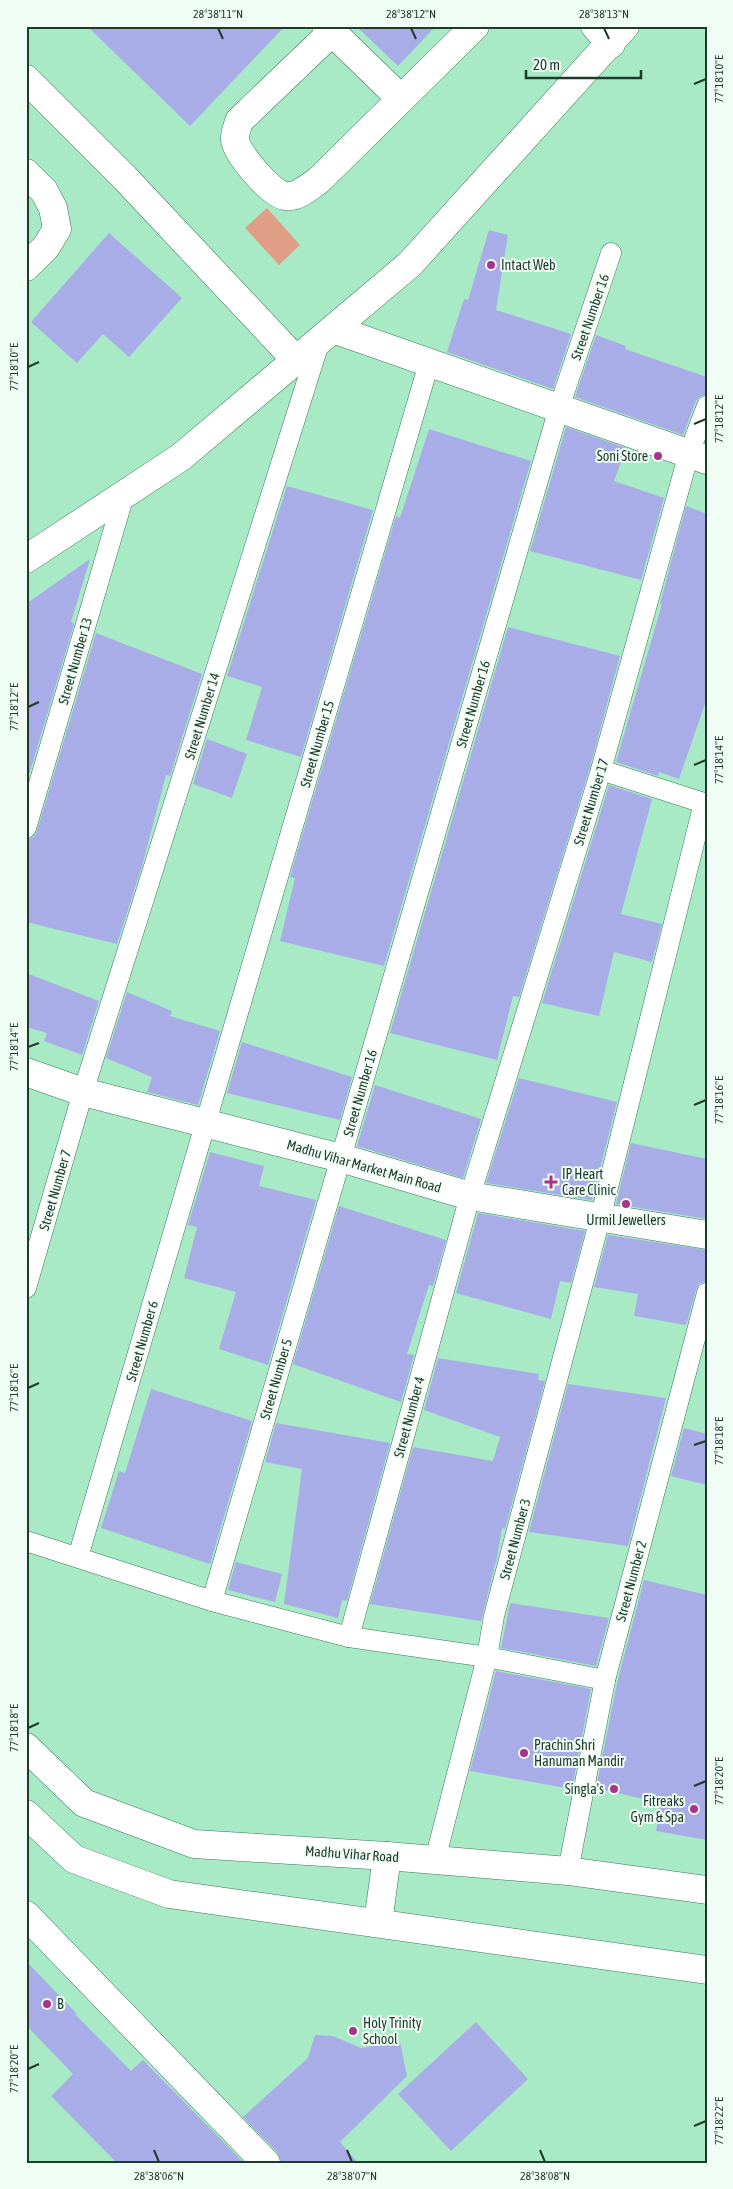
<svg xmlns="http://www.w3.org/2000/svg" width="733" height="2189" viewBox="0 0 733 2189" font-family="'Asap Condensed',sans-serif">
	<rect width="100%" height="100%" fill="#a7eac5"/>
	<path fill="#e19e86" d="M267,208L300,245L279,265L245,228Z"/>
	<g fill="#a8ade8">
		<path d="M87,26H285L190,126Z"/>
		<path d="M356,26H436L398,66Z"/>
		<path d="M489,230L508,235L496,310L571,334L553,389L447,352L464,299L468,300Z"/>
		<path d="M109,233L182,298L129,357L103,334L77,363L31,322Z"/>
		<path d="M596,335L626,346L625,349L707,377V394L700,397L696,401L683,435L575,397Z"/>
		<path d="M566,427L626,448L614,481L664,498L641,580L530,551Z"/>
		<path d="M429,429L531,461L384,966L280,941L295,878L290,877L396,516L400,518Z"/>
		<path d="M287,486L373,510L301,757L246,740L262,687L227,676Z"/>
		<path d="M686,506L707,514V698L679,779L659,772L658,776L616,762L662,604H660Z"/>
		<path d="M90,559L71,622L74,624L26,785V604Z"/>
		<path d="M508,627L620,656L590,767L519,997L513,996L497,1060L390,1033Z"/>
		<path d="M96,633L202,674L170,776L166,775L142,866L117,944L26,922V840L34,837L37,831Z"/>
		<path d="M207,739L247,754L232,798L193,784Z"/>
		<path d="M609,785L652,799L621,914L662,924L652,962L614,952L599,1016L542,1003Z"/>
		<path d="M26,973L99,1001L82,1055L44,1041L47,1033L26,1027Z"/>
		<path d="M127,992L172,1011L170,1016L220,1031L198,1105L147,1092L152,1077L106,1058Z"/>
		<path d="M242,1042L352,1077L340,1120L227,1093Z"/>
		<path d="M519,1078L617,1102L592,1200L486,1183Z"/>
		<path d="M375,1085L481,1119L463,1178L357,1146Z"/>
		<path d="M631,1143L707,1159V1219L616,1204Z"/>
		<path d="M210,1152L264,1166L259,1186L316,1200L268,1365L219,1349L236,1292L184,1278L197,1227L188,1225Z"/>
		<path d="M339,1206L446,1240L433,1286L429,1285L407,1354L414,1355L401,1402L293,1364Z"/>
		<path d="M478,1213L585,1231L571,1283L560,1281L551,1319L456,1293Z"/>
		<path d="M608,1235L707,1250V1281L699,1284L696,1290L686,1325L634,1316L638,1294L594,1287Z"/>
		<path d="M438,1358L539,1374L538,1380L545,1381L505,1529L502,1528L497,1557L481,1621L370,1604L413,1447L493,1461L500,1437L424,1410Z"/>
		<path d="M568,1384L666,1398L628,1546L529,1532Z"/>
		<path d="M151,1389L252,1421L210,1564L101,1528L119,1471L125,1473Z"/>
		<path d="M276,1423L390,1443L347,1601L342,1600L338,1618L284,1604L302,1469L265,1462Z"/>
		<path d="M684,1428L707,1434V1485L671,1476Z"/>
		<path d="M236,1562L282,1574L275,1602L228,1590Z"/>
		<path d="M644,1580L707,1595V1840L656,1831L661,1803L596,1788L617,1683Z"/>
		<path d="M510,1603L609,1618L596,1666L501,1648Z"/>
		<path d="M496,1671L591,1689L572,1789L470,1771Z"/>
		<path d="M26,1961L76,2013L75,2014L131,2071L143,2060L244,2163H117L51,2096L73,2074L26,2025Z"/>
		<path d="M476,2022L528,2079L451,2151L398,2094Z"/>
		<path d="M315,2035L333,2036L361,2048L400,2042L407,2076L340,2142L358,2163H281L277,2152L243,2117L308,2058Z"/>
	</g>
	<g fill="none" stroke-linecap="round" stroke-linejoin="round">
		<defs>
			<g id="lane">
				<path d="M601,770L707,804"/>
				<path d="M26,828L124,495"/>
				<path d="M26,1288L83,1092L320,340"/>
				<path d="M26,1541L212,1601L349,1637L487,1657L605,1680"/>
				<path d="M78,1557L429,363"/>
				<path d="M212,1601L559,408L611,253"/>
				<path d="M349,1637L470,1196L601,770L689,453L707,406"/>
				<path d="M435,1860L487,1657L494,1616L600,1219L704,803"/>
				<path d="M568,1871L605,1680L707,1293"/>
			</g>
			<g id="street">
				<path d="M326,26L401,99"/>
				<path d="M595,26L611,44"/>
				<path d="M332,32L239,121C238,126 234,135 235,140C237,154 271,194 285,196C297,198 309,187 319,180L475,26"/>
				<path d="M26,79L125,178L296,360"/>
				<path d="M26,173L44,191L53,208L57,229L46,247L26,267"/>
				<path d="M333,329L707,460"/>
				<path d="M26,559L181,457L410,264L625,26"/>
				<path d="M26,1072L83,1092L341,1158L470,1196L707,1235"/>
				<path d="M26,1915L266,2163"/>
			</g>
			<g id="secondary">
				<path d="M26,1747L84,1803L194,1844L387,1856L568,1871L707,1890"/>
				<path d="M26,1814L74,1859L169,1894L707,1970"/>
				<path d="M378,1923L387,1856"/>
			</g>
		</defs>
		<use href="#lane" stroke="#397a5a" stroke-width="21"/>
		<use href="#street" stroke="#397a5a" stroke-width="29"/>
		<use href="#secondary" stroke="#397a5a" stroke-width="29"/>
		<use href="#lane" stroke="#fff" stroke-width="20"/>
		<use href="#street" stroke="#fff" stroke-width="28"/>
		<use href="#secondary" stroke="#fff" stroke-width="28"/>
	</g>
	<path fill="none" stroke="#1e3a2b" stroke-width="2" d="M218,28L223,39M411,28L416,39M604,28L609,39M694,84L706,79M28,367L39,362M694,424L706,419M28,707L39,702M694,765L706,760M28,1047L39,1043M694,1105L706,1100M28,1388L39,1383M694,1445L706,1441M28,1728L39,1723M694,1786L706,1781M28,2069L39,2064M694,2126L706,2121M154,2150L159,2162M347,2150L352,2162M540,2150L545,2162"/>
	<g fill="#a9338b" stroke="#f0fdf5" stroke-width="2">
		<circle cx="491" cy="265" r="5"/>
		<circle cx="658" cy="456" r="5"/>
		<path d="M548.5 1174.5h5v5h5v5h-5v5h-5v-5h-5v-5h5z"/>
		<circle cx="626" cy="1204" r="5"/>
		<circle cx="524" cy="1753" r="5"/>
		<circle cx="614" cy="1789" r="5"/>
		<circle cx="694" cy="1809" r="5"/>
		<circle cx="47" cy="2004" r="5"/>
		<circle cx="353" cy="2031" r="5"/>
	</g>
	<g text-anchor="middle" dominant-baseline="central" stroke-width="4" stroke-linejoin="round" paint-order="stroke">
		<g font-size="14" fill="#1e3a2b" stroke="#f0fdf5" text-anchor="start">
			<text x="501" y="265">Intact Web</text>
			<text x="648" y="456" text-anchor="end">Soni Store</text>
			<text x="562" y="1174">IP Heart<tspan x="562" dy="16">Care Clinic</tspan></text>
			<text x="626" y="1220" text-anchor="middle">Urmil Jewellers</text>
			<text x="534" y="1745">Prachin Shri<tspan x="534" dy="16">Hanuman Mandir</tspan></text>
			<text x="604" y="1789" text-anchor="end">Singla's</text>
			<text x="684" y="1801" text-anchor="end">Fitreaks<tspan x="684" dy="16">Gym &amp; Spa</tspan></text>
			<text x="57" y="2004">B</text>
			<text x="363" y="2023">Holy Trinity<tspan x="363" dy="16">School</tspan></text>
		</g>
		<g font-size="14" fill="#1e3a2b" stroke="#f0fdf5">
			<text transform="translate(590 317) rotate(-71)">Street Number 16</text>
			<text transform="translate(75 661) rotate(-74)">Street Number 13</text>
			<text transform="translate(473 704) rotate(-74)">Street Number 16</text>
			<text transform="translate(202 716) rotate(-73)">Street Number 14</text>
			<text transform="translate(317 744) rotate(-74)">Street Number 15</text>
			<text transform="translate(591 802) rotate(-73)">Street Number 17</text>
			<text transform="translate(360 1093) rotate(-74)">Street Number 16</text>
			<text transform="translate(364 1166) rotate(16)">Madhu Vihar Market Main Road</text>
			<text transform="translate(55 1190) rotate(-74)">Street Number 7</text>
			<text transform="translate(142 1341) rotate(-74)">Street Number 6</text>
			<text transform="translate(276 1379) rotate(-74)">Street Number 5</text>
			<text transform="translate(409 1417) rotate(-75)">Street Number 4</text>
			<text transform="translate(515 1539) rotate(-75)">Street Number 3</text>
			<text transform="translate(631 1581) rotate(-75)">Street Number 2</text>
			<text transform="translate(352 1854) rotate(4)">Madhu Vihar Road</text>
		</g>
	</g>
	<rect width="733" height="2189" fill="none" stroke="#f0fdf5" stroke-width="55"/>
	<path d="M526 70v8h115v-8" fill="none" stroke="#1e3a2b" stroke-width="2.5"/>
	<text x="533" y="70" font-size="15" fill="#1e3a2b" stroke="#f0fdf5" stroke-width="4" paint-order="stroke">20 m</text>
	<rect x="28" y="28" width="678" height="2134" fill="none" stroke="#1e3a2b" stroke-width="2"/>
	<g font-size="12" text-anchor="middle" fill="#1e3a2b">
		<text x="218" y="18">28°38'11"N</text>
		<text x="411" y="18">28°38'12"N</text>
		<text x="604" y="18">28°38'13"N</text>
		<text transform="translate(719 79) rotate(-90)" y="4">77°18'10"E</text>
		<text transform="translate(14 367) rotate(-90)" y="4">77°18'10"E</text>
		<text transform="translate(719 419) rotate(-90)" y="4">77°18'12"E</text>
		<text transform="translate(14 707) rotate(-90)" y="4">77°18'12"E</text>
		<text transform="translate(719 760) rotate(-90)" y="4">77°18'14"E</text>
		<text transform="translate(14 1047) rotate(-90)" y="4">77°18'14"E</text>
		<text transform="translate(719 1100) rotate(-90)" y="4">77°18'16"E</text>
		<text transform="translate(14 1388) rotate(-90)" y="4">77°18'16"E</text>
		<text transform="translate(719 1441) rotate(-90)" y="4">77°18'18"E</text>
		<text transform="translate(14 1728) rotate(-90)" y="4">77°18'18"E</text>
		<text transform="translate(719 1781) rotate(-90)" y="4">77°18'20"E</text>
		<text transform="translate(14 2069) rotate(-90)" y="4">77°18'20"E</text>
		<text transform="translate(719 2121) rotate(-90)" y="4">77°18'22"E</text>
		<text x="159" y="2180">28°38'06"N</text>
		<text x="352" y="2180">28°38'07"N</text>
		<text x="545" y="2180">28°38'08"N</text>
	</g>
</svg>
